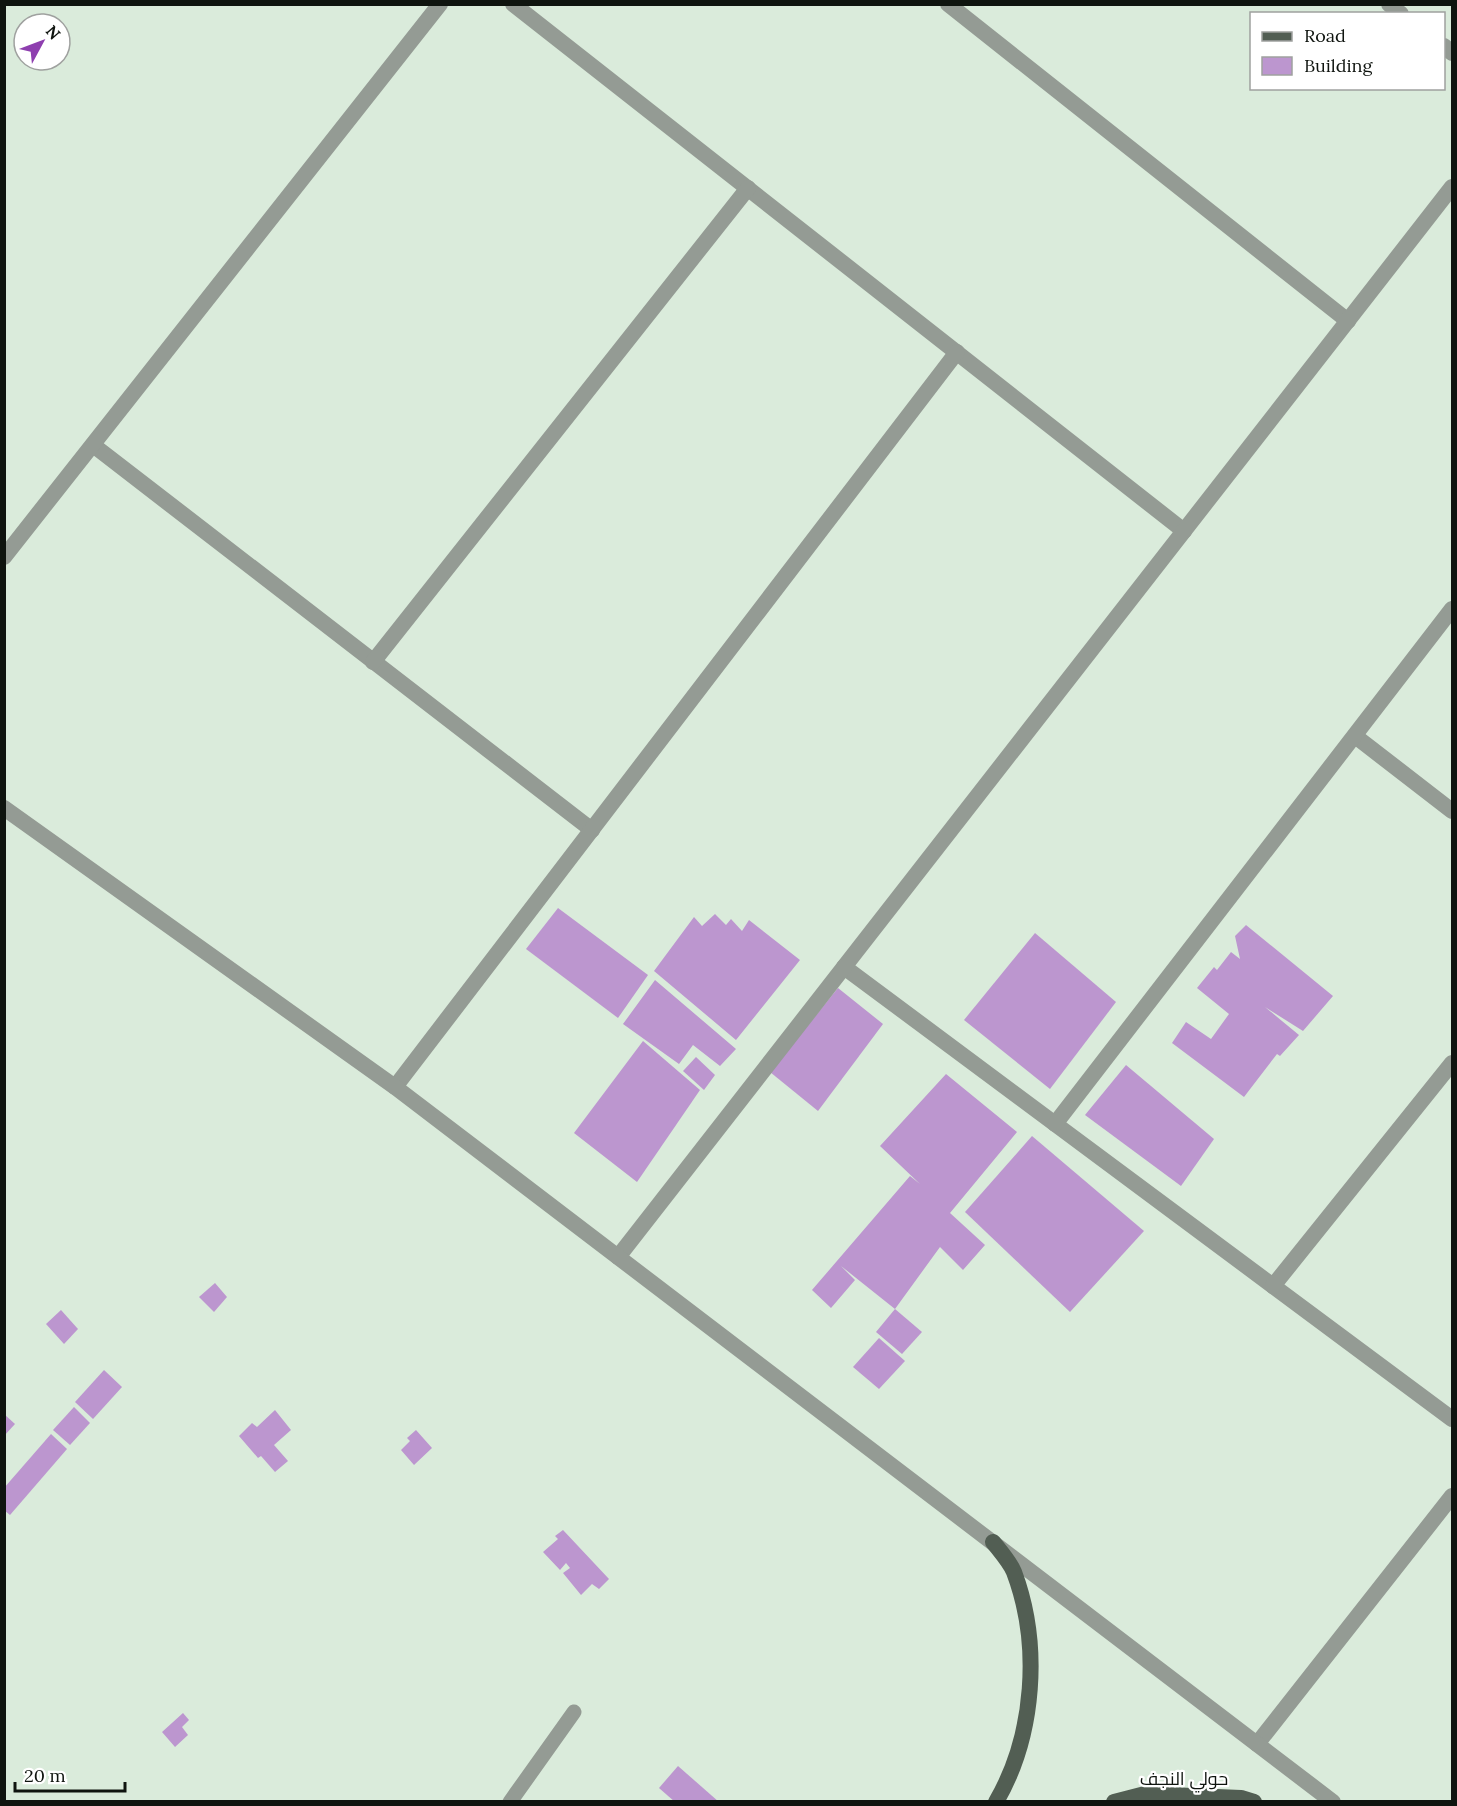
<svg xmlns="http://www.w3.org/2000/svg" width="1457" height="1806" viewBox="0 0 1457 1806" font-family="Lora,Cairo,serif">
	<rect width="100%" height="100%" fill="#daebdb"/>
	<g fill="#bc96cf">
		<path d="M558,908L648,975L618,1018L526,949Z"/>
		<path d="M715,914L726,925L731,919L742,931L749,920L800,960L736,1040L654,971L694,917L702,926Z"/>
		<path d="M1246,925L1333,996L1303,1031L1265,1007L1299,1035L1280,1056L1277,1054L1244,1097L1172,1043L1186,1022L1211,1039L1229,1014L1197,988L1214,967L1217,970L1231,952L1240,959L1235,936Z"/>
		<path d="M1035,933L1116,1002L1050,1089L964,1020Z"/>
		<path d="M655,980L736,1049L720,1066L693,1045L679,1064L623,1024Z"/>
		<path d="M838,988L883,1024L818,1111L770,1072Z"/>
		<path d="M643,1041L700,1090L637,1182L574,1133Z"/>
		<path d="M696,1057L715,1075L704,1090L683,1071Z"/>
		<path d="M1126,1065L1214,1139L1181,1186L1085,1115Z"/>
		<path d="M946,1074L1017,1132L950,1213L985,1245L963,1270L940,1247L895,1309L841,1266L855,1280L831,1308L812,1290L910,1176L920,1184L880,1146Z"/>
		<path d="M1032,1136L1144,1231L1070,1312L965,1212Z"/>
		<path d="M215,1283L227,1297L214,1312L199,1297Z"/>
		<path d="M895,1309L922,1332L902,1354L876,1332Z"/>
		<path d="M61,1310L78,1329L64,1344L46,1324Z"/>
		<path d="M879,1338L905,1361L879,1389L853,1367Z"/>
		<path d="M104,1370L122,1387L93,1419L75,1402Z"/>
		<path d="M74,1407L90,1423L70,1445L53,1430Z"/>
		<path d="M275,1410L291,1430L274,1445L288,1461L275,1472L261,1456L258,1458L239,1436L252,1423L257,1427Z"/>
		<path d="M4,1414L15,1424L4,1436Z"/>
		<path d="M416,1430L432,1448L414,1465L401,1450L410,1441L407,1438Z"/>
		<path d="M51,1434L67,1449L10,1515L4,1510V1488Z"/>
		<path d="M563,1530L609,1579L599,1589L592,1584L581,1595L563,1573L570,1568L566,1563L560,1570L543,1552L558,1539L555,1536Z"/>
		<path d="M183,1713L189,1720L182,1727L188,1735L175,1747L162,1732Z"/>
		<path d="M678,1766L719,1802H675L659,1788Z"/>
	</g>
	<g fill="none" stroke-linecap="round" stroke-linejoin="round">
		<path stroke="#949b94" stroke-width="15" d="M510,1802L574,1712"/>
		<g stroke="#949b94" stroke-width="16">
			<path d="M513,4L1184,531"/>
			<path d="M948,4L1348,321"/>
			<path d="M1389,4L1401,14"/>
			<path d="M1444,46L1452,53"/>
			<path d="M93,445L592,830"/>
			<path d="M373,662L748,188"/>
			<path d="M1355,736L1452,811"/>
			<path d="M844,967L1452,1419"/>
			<path d="M395,1087L957,352"/>
			<path d="M1055,1124L1452,609"/>
			<path d="M618,1257L1452,187"/>
			<path d="M1273,1286L1452,1063"/>
			<path d="M1257,1744L1452,1496"/>
		</g>
		<g stroke="#949b94" stroke-width="16">
			<path d="M4,557L440,4"/>
			<path d="M4,808L395,1087L1333,1802"/>
		</g>
		<g stroke="#525e53" stroke-width="16">
			<path d="M993,1542C1000,1551 1010,1562 1014,1572C1041,1644 1035,1735 996,1802"/>
			<path d="M1114,1802L1145,1794L1241,1798L1254,1802"/>
		</g>
	</g>
	<g text-anchor="middle" dominant-baseline="central" stroke-width="4.5" stroke-linejoin="round" paint-order="stroke">
		<g font-size="18" fill="#0f140f" stroke="#fff">
			<text x="1184" y="1778">حولي النجف</text>
		</g>
	</g>
	<rect width="1457" height="1806" fill="none" stroke="#0f140f" stroke-width="12"/>
	<rect x="1250" y="12" width="195" height="78" fill="#ffffff" stroke="#9fa19f" stroke-width="1.5"/>
	<rect x="1262" y="32" width="30" height="9" fill="#525e53" stroke="#9fa19f" stroke-width="1.5"/>
	<text x="1304" y="42" font-size="18" fill="#0f140f">Road</text>
	<rect x="1262" y="57" width="30" height="18" fill="#bc96cf" stroke="#9fa19f" stroke-width="1.5"/>
	<text x="1304" y="72" font-size="18" fill="#0f140f">Building</text>
	<g transform="translate(42 42) rotate(49)"><circle r="28" fill="#ffffff" stroke="#9fa19f" stroke-width="1.5"/>
	<path d="M0-4.5L10 22L0 15L-10 22Z" fill="#8e3faf"/>
	<text y="-9" font-size="16" font-weight="bold" text-anchor="middle" fill="#0f140f">N</text>
	</g>
	<path d="M15 1782v9h110v-9" fill="none" stroke="#0f140f" stroke-width="3"/>
	<text x="24" y="1782" font-size="18" fill="#0f140f" stroke="#ffffff" stroke-width="4.5" paint-order="stroke">20 m</text>
</svg>
